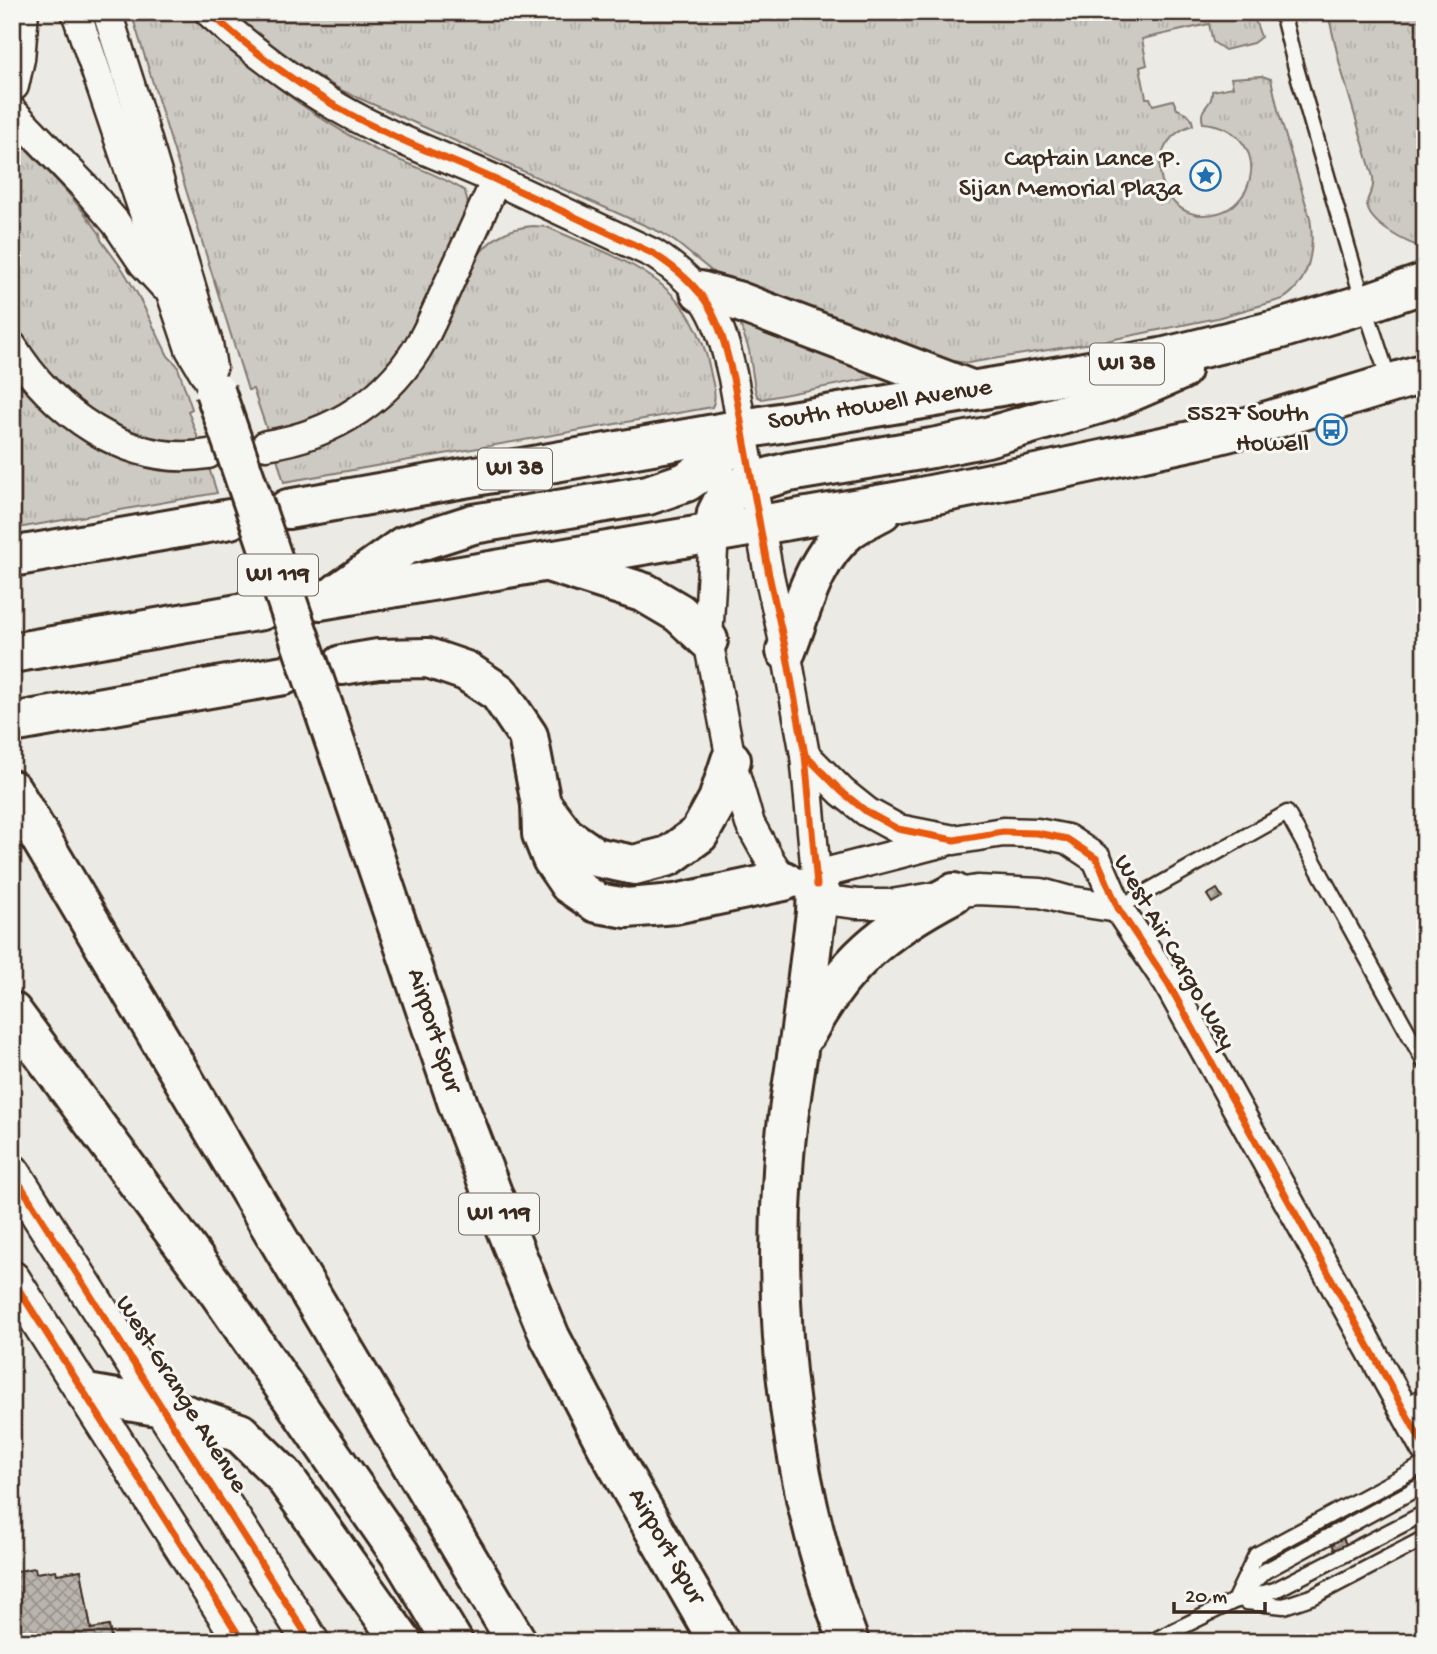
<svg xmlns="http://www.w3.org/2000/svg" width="1437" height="1654" viewBox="0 0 1437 1654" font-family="'Gochi Hand',sans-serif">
	<defs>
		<pattern id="grass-tufts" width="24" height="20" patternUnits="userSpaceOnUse" patternTransform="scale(1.75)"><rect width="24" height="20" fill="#cdcac4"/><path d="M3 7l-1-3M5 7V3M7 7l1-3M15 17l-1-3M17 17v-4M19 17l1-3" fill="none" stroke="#b1aea8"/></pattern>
		<pattern id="building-cross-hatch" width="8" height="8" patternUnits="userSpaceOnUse" patternTransform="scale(1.75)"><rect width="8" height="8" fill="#bab4ae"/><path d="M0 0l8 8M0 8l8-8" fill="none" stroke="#98938d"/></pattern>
	</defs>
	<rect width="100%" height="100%" fill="#ebeae5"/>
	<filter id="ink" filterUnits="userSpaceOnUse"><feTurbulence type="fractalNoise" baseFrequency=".0143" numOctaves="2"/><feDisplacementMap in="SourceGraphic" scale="14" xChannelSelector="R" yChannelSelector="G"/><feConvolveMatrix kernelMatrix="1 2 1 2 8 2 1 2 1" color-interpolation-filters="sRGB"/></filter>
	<g filter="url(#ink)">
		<g fill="url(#grass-tufts)" stroke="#847a71" stroke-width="2">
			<path d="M131,12H190C246,65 304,112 372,148C402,163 437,173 465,191L468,205L407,339C371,393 329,417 267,430L253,389L248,390Z"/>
			<path d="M226,12H1252L1261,37L1253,43L1225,50L1213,42L1209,24L1142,39L1147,65L1140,67L1146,98H1150L1153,105L1173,100L1177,109C1187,114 1191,113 1193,125C1135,143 1160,229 1218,213C1230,210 1240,201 1246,190C1262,155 1238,125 1203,123C1198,105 1213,108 1212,91L1233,87L1231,78L1262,76L1271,79L1279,114L1310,218C1315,248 1310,282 1283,299L1217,318L1110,340L968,363L943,360L719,277L677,243L662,233L343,91L268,46Z"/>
			<path d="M1325,12H1425V248C1408,244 1368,224 1367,204C1367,193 1375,193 1373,177L1340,65L1329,18Z"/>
			<path d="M14,137C45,168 75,198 100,234L101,240L123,270L138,295L168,356L177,365L192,409L188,411L199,441C184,442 170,442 155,440C122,434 72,401 49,377C34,359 22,338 12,317V143Z"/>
			<path d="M533,226L547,227C623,261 692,277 710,370C712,382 718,397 712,407L284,482L277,458C342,446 399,411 432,352C448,325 459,293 473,264C486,240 506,228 533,226Z"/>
			<path d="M738,318L882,376L762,399L757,396L755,389L749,350Z"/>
			<path d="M12,375C39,411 73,436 114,455C134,464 154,472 176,472C187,472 198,470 209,468L217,493L12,529Z"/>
		</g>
		<g fill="url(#building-cross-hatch)" stroke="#3b2a1e" stroke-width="2">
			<path d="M1217,889L1222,897L1212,903L1207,895Z"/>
			<path d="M1343,1538L1347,1546L1336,1552L1332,1544Z"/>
			<path d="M35,1568L36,1573L56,1570L57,1574L81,1570L91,1629L109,1626L112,1642H12V1572Z"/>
		</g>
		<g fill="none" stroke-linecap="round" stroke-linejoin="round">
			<defs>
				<g id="service">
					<path d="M1282,12L1296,68L1364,304L1390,383"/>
					<path d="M1118,908L1287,813L1425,1063"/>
					<path d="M1402,1407L1425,1395"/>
					<path d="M1243,1592L1265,1571L1425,1484"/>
					<path d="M1234,1601L1256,1555L1425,1464"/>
					<path d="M1246,1602L1284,1606L1314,1596L1425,1538"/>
					<path d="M1151,1642L1234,1601L1275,1590L1425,1513"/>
				</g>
				<g id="minor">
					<path d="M76,12L190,349L215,391"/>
					<path d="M107,12L135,100L208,343L212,368"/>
					<path d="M209,12C262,60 320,102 385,132C422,150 461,164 498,181C550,205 602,230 654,254C708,289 719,316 733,378L769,575L786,651L805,755L817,885"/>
					<path d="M14,86L20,59L24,12"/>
					<path d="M12,111L85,187L116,223L143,263L164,286"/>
					<path d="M12,346C51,411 128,468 208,454"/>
					<path d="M266,445C334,435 391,398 424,337C433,320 441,301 449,283C465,249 480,215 496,180"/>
					<path d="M714,532L708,640L731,760L750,824L771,862L784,881L817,885L833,901L858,904H891L977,890L1041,893L1066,900L1118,908"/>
					<path d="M805,755L842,792L867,812L898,829L954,840L1003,832L1037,833L1067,839L1097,859L1118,908L1168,983L1425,1448"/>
					<path d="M817,885L832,871L944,842"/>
				</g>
				<g id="tertiary">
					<path d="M12,1172L311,1642"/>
					<path d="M12,1279L243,1642"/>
				</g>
				<g id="primary">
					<path d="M700,291L737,301L971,390"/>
					<path d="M288,509L743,429L1073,374L1161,358L1280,329L1364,304L1425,283"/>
					<path d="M714,532L717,513L724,499L736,489L752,482L789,472L932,448L987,437L1109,401L1181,370"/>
					<path d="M12,557L230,519"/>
					<path d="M551,563L645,593L679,613L708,640"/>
					<path d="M338,593L404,546L473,524L648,495L686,482L715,462L743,429"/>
					<path d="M320,600L901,501L1041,473L1195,440L1255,425L1425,373"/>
					<path d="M786,651C802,610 813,559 849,530C858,523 871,517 882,511"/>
					<path d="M12,653L262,610"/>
				</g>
				<g id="motorway">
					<path d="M342,665L378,659L428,658L466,671L499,693L528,736L541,804L542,834L552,859L569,884L597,903L627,908L675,904L784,881"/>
					<path d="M12,723L284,675"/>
					<path d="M341,759L458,1104L505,1227L550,1337L611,1454L719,1642"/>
					<path d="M12,790L517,1642"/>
					<path d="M541,804L565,836L595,857L634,865L669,856L699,834L718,800L731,760"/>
					<path d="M817,885L816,913C810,958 805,1004 798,1050C792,1090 785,1130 783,1171C772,1330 792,1493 849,1642"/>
					<path d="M12,1012L220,1294L400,1554L453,1642"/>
					<path d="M806,1033C844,962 884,930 954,893"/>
					<path d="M87,1394L163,1407L240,1433L283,1475L402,1642"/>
				</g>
			</defs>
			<use href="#service" stroke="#3b2a1e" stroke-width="19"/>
			<use href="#minor" stroke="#3b2a1e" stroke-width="33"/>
			<use href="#tertiary" stroke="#3b2a1e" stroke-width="40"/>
			<use href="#primary" stroke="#3b2a1e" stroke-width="44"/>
			<use href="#motorway" stroke="#3b2a1e" stroke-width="44"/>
			<use href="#service" stroke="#f6f6f2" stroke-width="14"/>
			<use href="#minor" stroke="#f6f6f2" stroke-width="28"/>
			<use href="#tertiary" stroke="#f6f6f2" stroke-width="35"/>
			<use href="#primary" stroke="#f6f6f2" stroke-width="38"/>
			<use href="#motorway" stroke="#f6f6f2" stroke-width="38"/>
			<defs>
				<path id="motorway-bridge" d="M215,391L341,759"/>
			</defs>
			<use href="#motorway-bridge" stroke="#3b2a1e" stroke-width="44" stroke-linecap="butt"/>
			<use href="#motorway-bridge" stroke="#f6f6f2" stroke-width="38"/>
			<defs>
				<g id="cycleway">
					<path d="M209,12C262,60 320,102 385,132C422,150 461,164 498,181C550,205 602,230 654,254C708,289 719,316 733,378L769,575L786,651L805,755L817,885"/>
					<path d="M805,755L842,792L867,812L898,829L954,840L1003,832L1037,833L1067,839L1097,859L1118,908L1168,983L1425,1448"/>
					<path d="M12,1172L311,1642"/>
					<path d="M12,1279L243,1642"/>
				</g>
			</defs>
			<use href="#cycleway" stroke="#f6f6f2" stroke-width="11"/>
			<use href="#cycleway" stroke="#e8590c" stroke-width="7"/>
		</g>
	</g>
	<defs>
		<symbol id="sight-ring" viewBox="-11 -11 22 22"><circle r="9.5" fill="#f6f6f2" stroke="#1f6fb2" stroke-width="1.5"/><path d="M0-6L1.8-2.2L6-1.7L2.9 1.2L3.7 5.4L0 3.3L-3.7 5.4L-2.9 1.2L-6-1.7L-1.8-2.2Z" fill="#1f6fb2"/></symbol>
		<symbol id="bus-ring" viewBox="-11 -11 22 22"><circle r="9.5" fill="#f6f6f2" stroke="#1f6fb2" stroke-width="1.5"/><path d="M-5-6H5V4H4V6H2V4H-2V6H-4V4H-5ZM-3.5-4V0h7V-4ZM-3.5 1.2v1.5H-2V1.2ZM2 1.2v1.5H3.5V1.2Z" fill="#1f6fb2"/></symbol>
	</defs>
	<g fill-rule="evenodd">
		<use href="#sight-ring" x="1188" y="158" width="35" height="35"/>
		<use href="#bus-ring" x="1314" y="412" width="35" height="35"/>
	</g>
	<g text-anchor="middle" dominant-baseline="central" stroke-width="6" stroke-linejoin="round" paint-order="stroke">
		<g fill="#f6f6f2" stroke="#73675e" stroke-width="2">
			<rect x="1090" y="343.5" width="74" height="41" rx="5"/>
			<rect x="478" y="448.5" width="74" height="41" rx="5"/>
			<rect x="238" y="554.5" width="80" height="41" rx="5"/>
			<rect x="459" y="1193.5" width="80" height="41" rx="5"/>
		</g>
		<g font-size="24" font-weight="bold" fill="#3b2a1e">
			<text x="1127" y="364">WI 38</text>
			<text x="515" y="469">WI 38</text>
			<text x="278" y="575">WI 119</text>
			<text x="499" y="1214">WI 119</text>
		</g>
		<g font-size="26" fill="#3b2a1e" stroke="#f6f6f2" text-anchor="end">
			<text x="1182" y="160">Captain Lance P.<tspan x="1182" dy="30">Sijan Memorial Plaza</tspan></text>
			<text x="1309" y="415">5527 South<tspan x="1309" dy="30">Howell</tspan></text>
		</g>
		<g font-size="26" fill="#3b2a1e" stroke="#f6f6f2">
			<text transform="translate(880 406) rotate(-9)">South Howell Avenue</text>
			<text transform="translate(1173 953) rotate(60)">West Air Cargo Way</text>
			<text transform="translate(433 1031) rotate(72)">Airport Spur</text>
			<text transform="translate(180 1395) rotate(58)">West Grange Avenue</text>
			<text transform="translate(665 1547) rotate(60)">Airport Spur</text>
		</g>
	</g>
	<rect width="1437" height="1654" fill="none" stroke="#f6f6f2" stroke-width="42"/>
	<rect x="21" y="21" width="1395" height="1612" fill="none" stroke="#3b2a1e" stroke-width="2.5" filter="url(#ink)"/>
	<path d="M1174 1602v10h91v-10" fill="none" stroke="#3b2a1e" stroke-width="3.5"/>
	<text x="1185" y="1602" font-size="21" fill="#3b2a1e" stroke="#f6f6f2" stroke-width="5" paint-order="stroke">20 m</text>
</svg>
